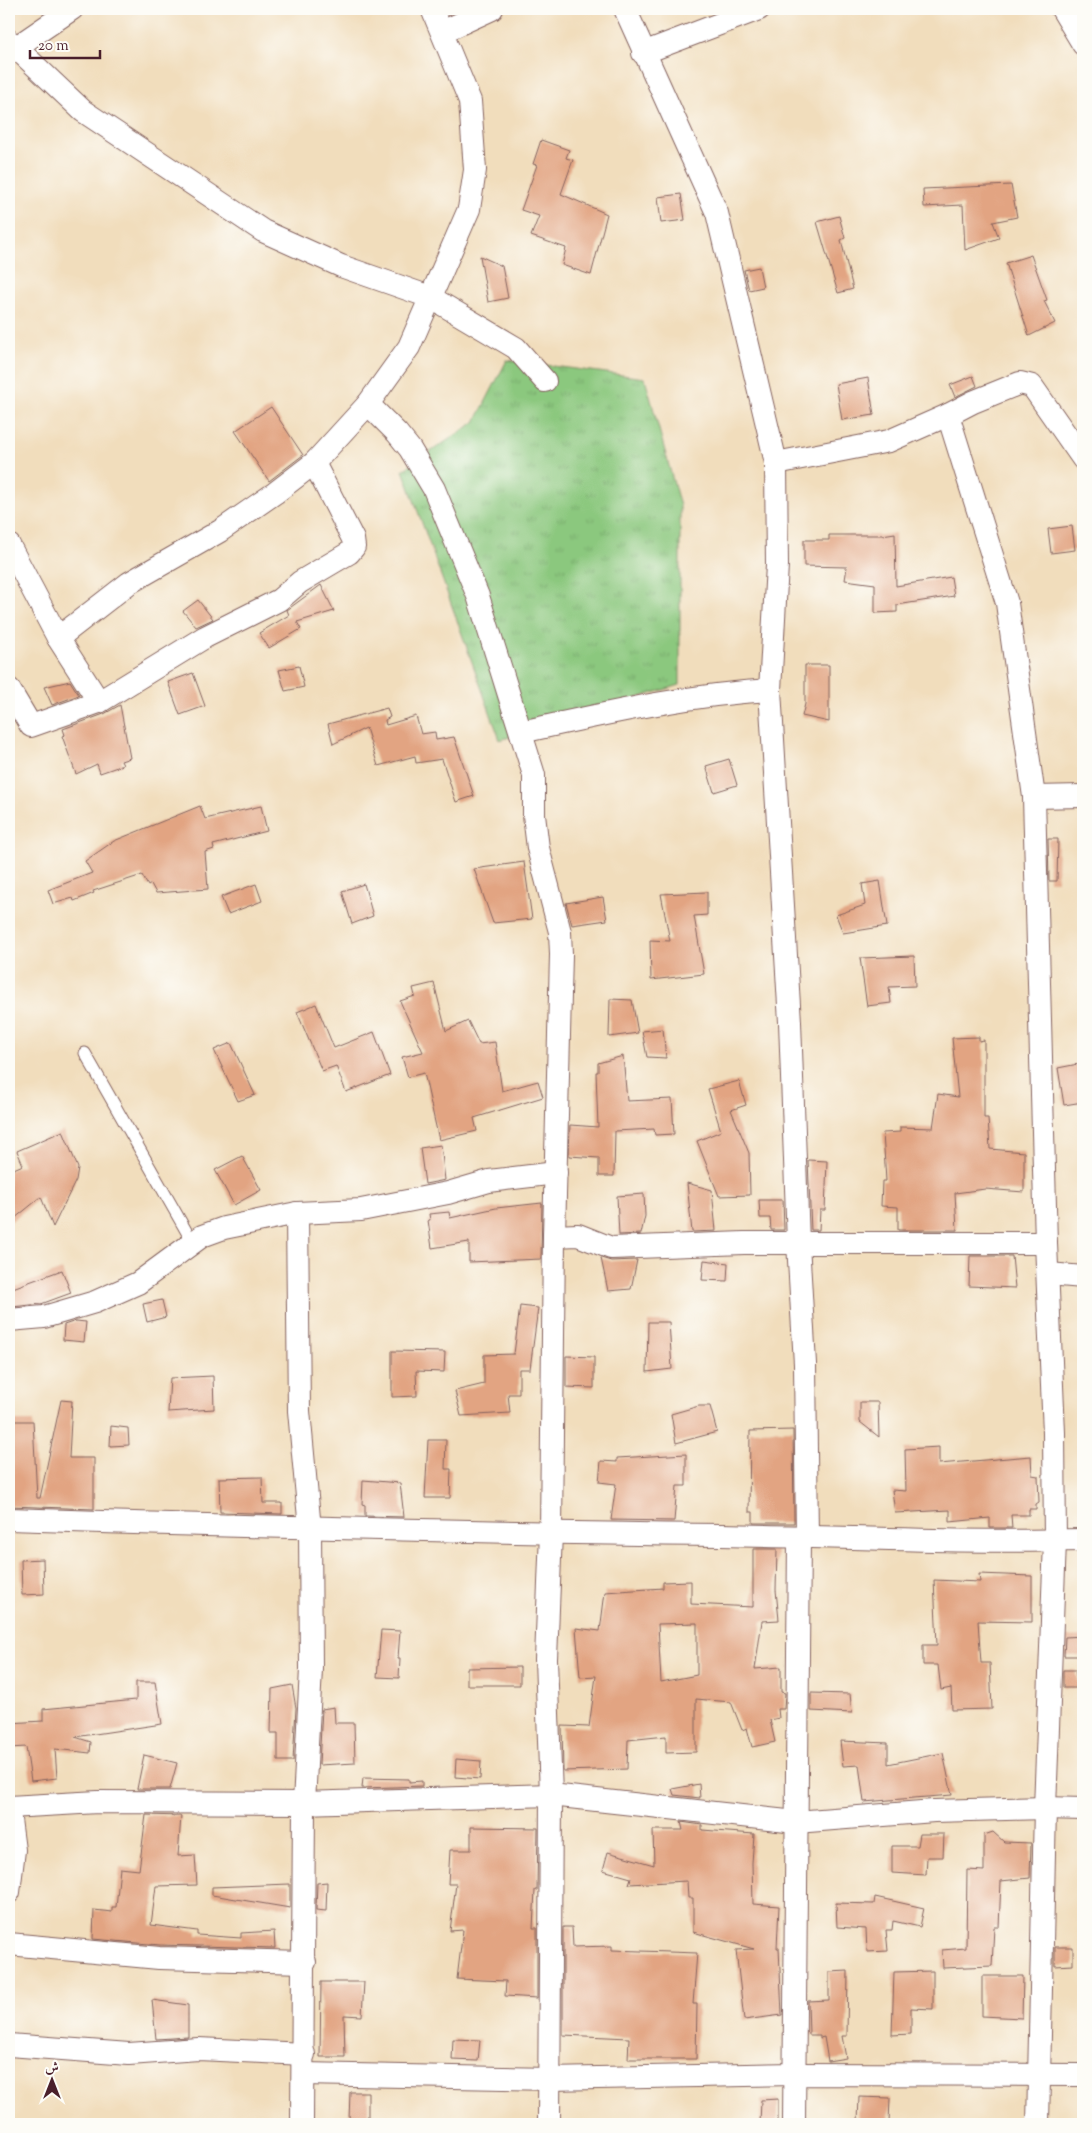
<svg xmlns="http://www.w3.org/2000/svg" width="1092" height="2133" viewBox="0 0 1092 2133" font-family="'Sorts Mill Goudy',Amiri,serif">
	<defs>
		<pattern id="grass-tufts" width="24" height="20" patternUnits="userSpaceOnUse" patternTransform="scale(1.25)"><rect width="24" height="20" fill="#8bc87e"/><path d="M3 7l-1-3M5 7V3M7 7l1-3M15 17l-1-3M17 17v-4M19 17l1-3" fill="none" stroke="#79ab6d"/></pattern>
	</defs>
	<rect width="100%" height="100%" fill="#fdfcf7"/>
	<filter id="ink" filterUnits="userSpaceOnUse"><feTurbulence type="fractalNoise" baseFrequency=".02" numOctaves="2"/><feDisplacementMap in="SourceGraphic" scale="10" xChannelSelector="R" yChannelSelector="G"/><feConvolveMatrix kernelMatrix="1 2 1 2 8 2 1 2 1" color-interpolation-filters="sRGB"/></filter>
	<filter id="wash" filterUnits="userSpaceOnUse"><feTurbulence type="fractalNoise" baseFrequency=".0096" numOctaves="4" result="noise"/><feDisplacementMap in="SourceGraphic" scale="20" xChannelSelector="R" yChannelSelector="G"/><feGaussianBlur stdDeviation="1.12" result="paint"/><feColorMatrix in="noise" values="0 0 0 0 0 0 0 0 0 0 0 0 0 0 0 0 0 1.4 0 .05"/><feComposite in="paint" operator="in"/></filter>
	<g filter="url(#wash)">
		<rect width="100%" height="100%" fill="#f1ddbc"/>
		<path fill="url(#grass-tufts)" stroke="#6a7454" d="M507,360L645,378L680,506V685L500,740L403,470L475,422Z"/>
		<g id="blocks">
			<g fill="#e2a482" fill-rule="evenodd">
				<path d="M541,140L569,150L566,158L573,160L561,194L607,214L591,275L562,265L566,248L531,236L539,216L521,210L537,165L533,164Z"/>
				<path d="M1011,185L1017,217L993,222L999,238L965,250L963,205L924,207L923,189Z"/>
				<path d="M681,194L685,220L661,223L658,197Z"/>
				<path d="M839,216L845,238L841,240L853,289L838,293L817,222Z"/>
				<path d="M1031,255L1047,300L1044,301L1055,323L1029,336L1006,263Z"/>
				<path d="M480,256L502,266L508,298L488,302Z"/>
				<path d="M759,267L763,287L749,290L744,270Z"/>
				<path d="M973,376L977,386L955,397L950,385Z"/>
				<path d="M868,378L874,415L842,420L836,384Z"/>
				<path d="M271,407L303,455L269,481L235,431Z"/>
				<path d="M1072,526L1075,550L1051,553L1048,529Z"/>
				<path d="M895,533L896,586L951,577L954,596L897,605V612L875,613V584L845,580L847,567L804,566V540H829V535H882Z"/>
				<path d="M321,585L334,611L297,622L301,629L269,648L259,633L289,615L287,610Z"/>
				<path d="M198,600L213,619L196,627L183,611Z"/>
				<path d="M805,665H829V722L802,716L805,704Z"/>
				<path d="M299,666L304,687L285,691L279,670Z"/>
				<path d="M193,673L205,706L180,715L168,682Z"/>
				<path d="M70,681L79,695L52,705L44,687Z"/>
				<path d="M120,705L130,758L121,761L123,765L100,773L97,764L76,774L62,736L65,735L63,729L104,714Z"/>
				<path d="M387,708L390,717L385,720L386,725L416,716L421,734L435,732L436,740L454,737L474,796L456,802L442,759L416,763L415,756L378,766L366,728L333,744L328,724Z"/>
				<path d="M729,759L737,785L714,792L706,766Z"/>
				<path d="M200,806L205,819L261,806L267,831L213,845L214,849L205,852L208,889L156,893L151,884L148,886L142,875L93,891L94,893L74,901L73,898L53,904L48,890L92,873L85,861L114,841Z"/>
				<path d="M1048,839H1058L1057,881H1049Z"/>
				<path d="M524,862L532,919L493,923L474,869Z"/>
				<path d="M880,881L887,926L843,933L836,915L865,905L862,884Z"/>
				<path d="M256,884L262,901L228,914L221,897Z"/>
				<path d="M364,884L373,916L352,924L342,891Z"/>
				<path d="M707,892V915L694,916L704,974L651,980L650,940L670,941L661,894Z"/>
				<path d="M603,897L607,920L572,925L566,903Z"/>
				<path d="M914,956L915,986L889,987L891,1003L867,1006L860,958Z"/>
				<path d="M434,983L446,1031L468,1021L479,1044L495,1042L502,1091L538,1081L543,1097L474,1118L477,1131L439,1140L424,1073L408,1077L402,1057L423,1052L400,1001L415,996L413,988Z"/>
				<path d="M610,999L632,1000L638,1033L609,1037Z"/>
				<path d="M316,1004L334,1048L374,1032L390,1075L346,1092L336,1066L322,1071L297,1012Z"/>
				<path d="M663,1029L666,1058L647,1057L642,1031Z"/>
				<path d="M979,1037V1041L984,1040V1118H988L990,1149L1024,1152V1192L985,1189L955,1193L957,1230H898V1207L881,1206L882,1181H886L883,1133L900,1132V1127L933,1128L938,1094L958,1097L952,1038Z"/>
				<path d="M231,1043L255,1095L238,1101L214,1050Z"/>
				<path d="M623,1056L627,1101L672,1099L674,1134L655,1135L654,1129L615,1131L614,1176H599V1158L569,1156L570,1125L598,1127L596,1072H598V1063Z"/>
				<path d="M1083,1063V1102L1064,1105L1058,1068Z"/>
				<path d="M739,1081L746,1105L731,1110L749,1153L750,1195L719,1196L697,1141L721,1131L708,1089Z"/>
				<path d="M63,1131L78,1168L76,1180L53,1227L41,1197L9,1223V1171L23,1165L17,1151Z"/>
				<path d="M441,1145L445,1180L425,1184L420,1148Z"/>
				<path d="M242,1156L261,1190L234,1205L215,1170Z"/>
				<path d="M808,1160L827,1161L825,1210H820L819,1230H811Z"/>
				<path d="M687,1183L712,1190L716,1231L692,1232Z"/>
				<path d="M644,1194L645,1216L641,1234L619,1235L617,1196Z"/>
				<path d="M759,1200H783L784,1230H771L770,1218H760Z"/>
				<path d="M542,1203L541,1259L469,1262V1242L432,1248L428,1220H430L429,1214L449,1212L450,1218L496,1208Z"/>
				<path d="M970,1256H1012L1015,1288L969,1286Z"/>
				<path d="M601,1258L611,1261L637,1260L631,1289L608,1291Z"/>
				<path d="M704,1260L728,1263L727,1281L702,1280Z"/>
				<path d="M62,1270L71,1293L41,1304L11,1307L10,1289Z"/>
				<path d="M162,1300L166,1317L147,1322L143,1304Z"/>
				<path d="M520,1306L538,1308L530,1369H519V1394H508L510,1413L461,1416L455,1391L484,1384V1355L514,1354Z"/>
				<path d="M76,1321L86,1322L84,1342L63,1340L64,1325Z"/>
				<path d="M648,1322H669L672,1369L647,1372Z"/>
				<path d="M392,1351L445,1352L444,1372L416,1371L417,1396L392,1397Z"/>
				<path d="M566,1356L594,1357V1388L566,1387Z"/>
				<path d="M213,1376L214,1409L168,1412L170,1378Z"/>
				<path d="M61,1400L72,1401L69,1458H94V1509L9,1506L11,1421H33L37,1498H40Z"/>
				<path d="M860,1402H878L879,1437L860,1422Z"/>
				<path d="M699,1406H710L717,1432L676,1443L671,1414Z"/>
				<path d="M111,1426L128,1428L129,1445L110,1446Z"/>
				<path d="M793,1430L794,1523H753V1512H749L750,1431Z"/>
				<path d="M428,1440H446L445,1469H451L450,1498H425Z"/>
				<path d="M939,1447V1464L1031,1456L1032,1475L1038,1476L1039,1502L1036,1504V1509H1029V1515H1011L1012,1528H990V1518L950,1522V1510L895,1513L892,1490L906,1491L905,1449Z"/>
				<path d="M686,1454V1486H677L674,1521L611,1520L616,1484L599,1482L601,1461L617,1462V1458Z"/>
				<path d="M262,1477L263,1503H282V1514L220,1512L219,1478Z"/>
				<path d="M363,1480L400,1483L404,1517L365,1516V1505L362,1504Z"/>
				<path d="M753,1549H777L776,1590L779,1620L762,1621L755,1669L781,1667V1692L785,1693L784,1709H778L779,1718L770,1720L775,1742L752,1747L747,1728L742,1730L731,1702L696,1699V1752L666,1753V1736L628,1740L627,1769L563,1771L562,1726L589,1727L596,1676L580,1677L576,1628L600,1631L605,1592L663,1588V1582L691,1581V1604L753,1607ZM697,1623V1675L661,1682L658,1624Z"/>
				<path d="M43,1559L44,1594L22,1595L21,1560Z"/>
				<path d="M979,1574L1032,1576V1622L978,1621L981,1663H990L992,1709L952,1710L951,1688L941,1690L938,1665H923V1645H937L934,1580L980,1582Z"/>
				<path d="M381,1630L400,1631L398,1658H400L399,1678L377,1677Z"/>
				<path d="M1083,1636V1656H1064L1065,1637Z"/>
				<path d="M520,1667V1685H467V1668Z"/>
				<path d="M1063,1670H1075L1079,1688H1063Z"/>
				<path d="M136,1682H155L162,1724L75,1737L91,1742L90,1753L55,1749L57,1778L31,1781L26,1747L9,1748V1723L43,1721V1709L136,1700Z"/>
				<path d="M292,1685L296,1708L293,1761H278V1733H271L272,1689Z"/>
				<path d="M811,1693L850,1694L852,1713L811,1711Z"/>
				<path d="M334,1707L335,1723H354L355,1763L319,1765L322,1709Z"/>
				<path d="M840,1741L888,1743V1764L943,1753L952,1795L864,1802L859,1765L843,1766Z"/>
				<path d="M144,1755L177,1763L170,1789H137Z"/>
				<path d="M456,1759L481,1761L480,1779L455,1777Z"/>
				<path d="M363,1778L409,1779V1782L422,1781V1786L362,1788Z"/>
				<path d="M699,1784L700,1798L674,1795L672,1789Z"/>
				<path d="M146,1815L181,1816L178,1856L195,1855L197,1885L156,1886L151,1925L197,1931V1935L241,1938V1933L274,1931L275,1948L160,1945L93,1939L94,1910L112,1912V1907H116L120,1868L139,1870Z"/>
				<path d="M681,1822L702,1825V1830L754,1834L752,1863L753,1904L779,1906L777,1948H779L782,2015L744,2020L736,1950L754,1949L693,1932V1898H688L687,1881L629,1884L631,1878L603,1870L608,1852L654,1865L653,1830H683Z"/>
				<path d="M471,1827L538,1828L537,1890H535L533,1928H537V1998L505,1996L506,1981L457,1979L463,1930L450,1931L456,1884H448L450,1850H471Z"/>
				<path d="M993,1832L1004,1842L1031,1843L1030,1878L1001,1881L999,1927H994L992,1966L943,1968L942,1950L966,1948L967,1870L984,1871V1835Z"/>
				<path d="M920,1834H944L943,1857H927L926,1875L892,1873V1846H918Z"/>
				<path d="M327,1882L326,1911L316,1910L317,1883Z"/>
				<path d="M290,1884V1908L212,1895V1887Z"/>
				<path d="M875,1897L924,1908L920,1927L893,1921L892,1930H886L888,1951L867,1952L866,1929L837,1927L836,1903L874,1904Z"/>
				<path d="M563,1927H572L573,1947L612,1946V1950L697,1953L693,2004H697L696,2059H628L629,2038L563,2035Z"/>
				<path d="M1055,1947H1073V1965L1055,1966Z"/>
				<path d="M848,1971L847,2036H842L846,2058L828,2061L824,2037L820,2038V2035H809L808,2001L829,2000V1972Z"/>
				<path d="M933,1971V2009L911,2008V2034L892,2035L894,1972Z"/>
				<path d="M982,1976H1023L1022,2018L982,2016Z"/>
				<path d="M321,1982H364L362,2016L344,2015L345,2057H320Z"/>
				<path d="M152,2000L188,2005V2037L156,2039Z"/>
				<path d="M453,2039L480,2040L478,2061L452,2060Z"/>
				<path d="M350,2092H368V2120H349Z"/>
				<path d="M859,2097L890,2098L889,2123L858,2122Z"/>
				<path d="M778,2099V2124H760L761,2100Z"/>
			</g>
		</g>
	</g>
	<g filter="url(#ink)">
		<use href="#blocks" fill-opacity="0" stroke="#84625e" stroke-width="1"/>
		<g fill="none" stroke-linecap="round" stroke-linejoin="round">
			<defs>
				<path id="service" d="M85,1053L193,1243"/>
				<g id="minor">
					<path d="M625,9L717,213L776,463L777,565L770,690L790,1022L798,1243L805,1364L807,1537"/>
					<path d="M1062,9L1083,44"/>
					<path d="M442,32L492,9"/>
					<path d="M9,41L83,111L263,231L341,266L430,297L516,348L545,381"/>
					<path d="M9,52L72,9"/>
					<path d="M643,53L759,9"/>
					<path d="M368,404L397,433L410,449L434,489L478,596L534,775V815L538,848L560,932L561,954L554,1236L551,1533L546,1659L551,1795L549,2124"/>
					<path d="M948,415L1007,603L1034,797L1046,1243L1054,1433L1055,1541L1045,1808L1038,2124"/>
					<path d="M776,463L889,441L948,415L973,402L1020,383L1032,386L1083,459"/>
					<path d="M9,545L58,638L99,702"/>
					<path d="M58,638L129,583L220,531L275,493L314,463L368,404L409,347L469,209L475,170L470,101L432,9"/>
					<path d="M9,689L31,726L99,702L205,637L279,600L300,582L349,553L354,547L353,539L314,463"/>
					<path d="M521,732C604,714 685,695 770,690"/>
					<path d="M1034,797L1083,796"/>
					<path d="M297,1213L299,1411L310,1529L311,1669L304,1803L302,2124"/>
					<path d="M554,1236L578,1235L611,1248L744,1243H1046"/>
					<path d="M1049,1274L1083,1277"/>
					<path d="M9,1320L44,1317L95,1302L138,1283L202,1236L224,1228L297,1213L361,1210L448,1193L489,1181L556,1173"/>
					<path d="M9,1519C246,1527 484,1532 721,1535C842,1537 962,1543 1083,1540"/>
					<path d="M9,1807L98,1802L304,1803L551,1795L796,1822L934,1811L1045,1808L1083,1809"/>
					<path d="M9,1812L14,1850L9,1892"/>
					<path d="M9,1944L159,1958L305,1962"/>
					<path d="M9,2045L129,2054L198,2049L304,2054"/>
					<path d="M303,2074L549,2079L794,2074L1083,2075"/>
					<path d="M794,2124L799,1537"/>
				</g>
			</defs>
			<use href="#service" stroke="#84625e" stroke-width="13"/>
			<use href="#minor" stroke="#84625e" stroke-width="24"/>
			<use href="#service" stroke="#fff" stroke-width="11"/>
			<use href="#minor" stroke="#fff" stroke-width="22"/>
		</g>
	</g>
	<rect width="1092" height="2133" fill="none" stroke="#fdfcf7" stroke-width="30"/>
	<g transform="translate(52 2080)" stroke="#fdfcf7" stroke-width="4" paint-order="stroke">
	<path d="M0-4L9 19L0 12L-9 19Z" fill="#4a1f2b"/>
	<text y="-8" font-size="14" font-weight="bold" text-anchor="middle" fill="#4a1f2b">ش</text>
	</g>
	<path d="M30 50v8h70v-8" fill="none" stroke="#4a1f2b" stroke-width="2.5"/>
	<text x="38" y="50" font-size="15" fill="#4a1f2b" stroke="#fdfcf7" stroke-width="4" paint-order="stroke">20 m</text>
</svg>
